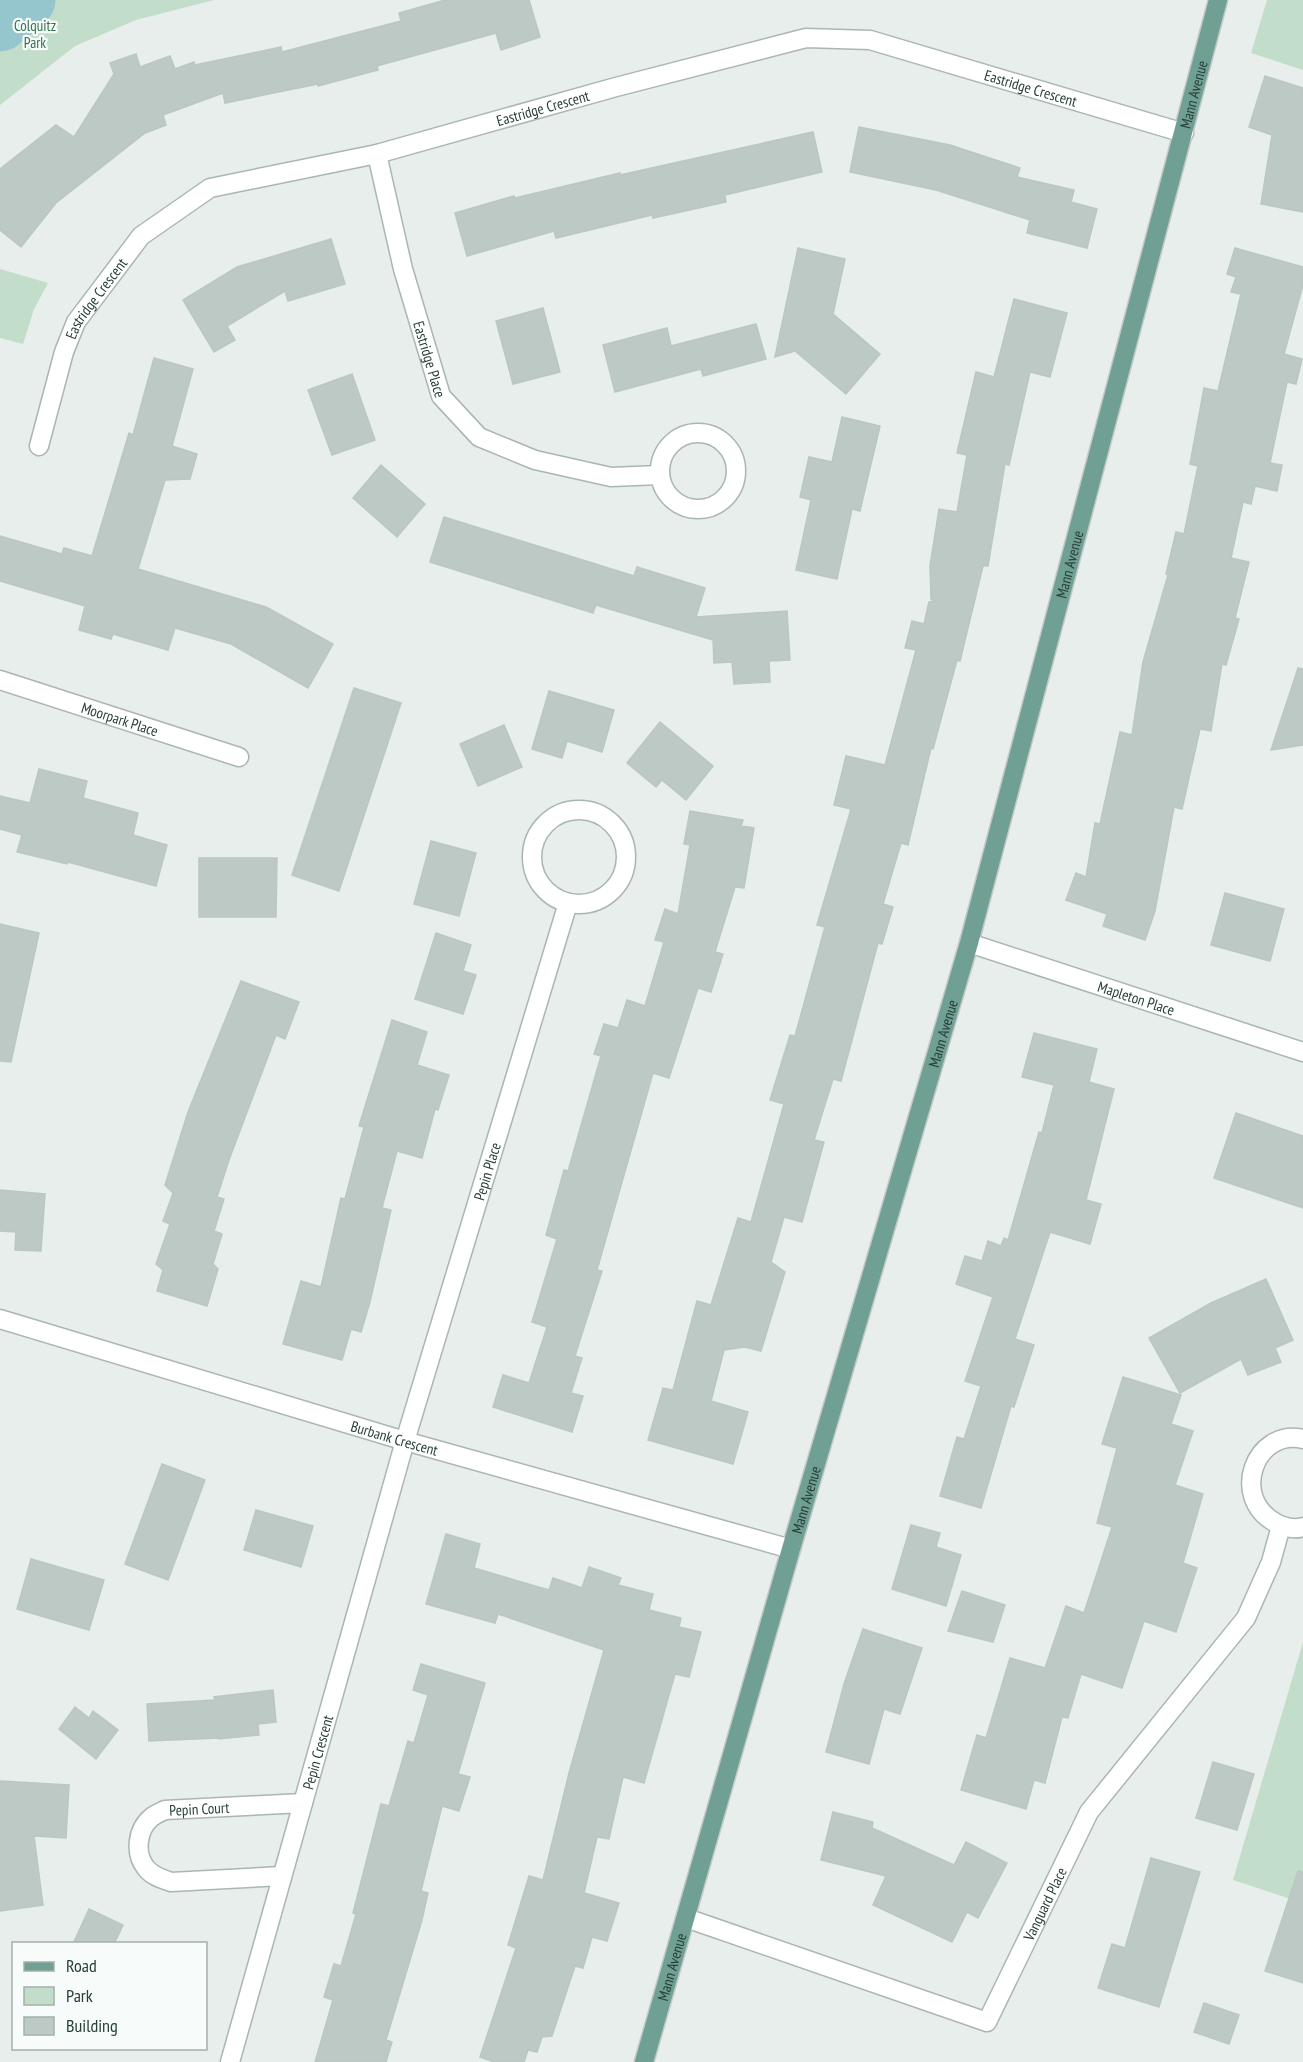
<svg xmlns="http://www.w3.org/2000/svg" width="1303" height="2062" viewBox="0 0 1303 2062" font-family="'PT Sans Narrow',sans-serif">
	<rect width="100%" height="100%" fill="#e7eeeb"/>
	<g fill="#c2ddc9">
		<path d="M0,0H214L136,20L75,46L0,105Z"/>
		<path d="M1267,0H1303V70L1251,53Z"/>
		<path d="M0,269L48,283L34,309L23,344L0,338Z"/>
		<path d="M1303,1642V1903L1233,1880Z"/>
	</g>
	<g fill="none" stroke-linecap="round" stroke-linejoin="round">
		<path stroke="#95c5cd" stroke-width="57" d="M0,23L27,0"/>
	</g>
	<g fill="#bcc9c4" stroke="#bac7c2" stroke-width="1.5">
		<path d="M445,0H529L540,37L501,50L496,33L377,66L378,70L318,86V84L225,103L223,93L163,115L166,125L145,133L56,203L21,247L0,230V169L56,125L74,137L114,74L110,63L136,54L140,67L170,56L175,69L194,62L195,65L281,47L282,52L401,21L399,13Z"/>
		<path d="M1265,76L1303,88V212L1261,204L1272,135L1249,127Z"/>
		<path d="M859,127L950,145L1020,168L1017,177L1074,190L1071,202L1097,209L1087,248L1027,233L1030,220L936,190L850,172Z"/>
		<path d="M813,132L822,172L725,195L726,202L653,218L652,215L556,238L554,231L467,256L455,213L514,196L515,198L620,173V175Z"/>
		<path d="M331,239L345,284L288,301L285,291L227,326L235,340L214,352L183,300L237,267Z"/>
		<path d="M798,248L845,259L833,314L880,354L846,394L795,351L775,357Z"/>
		<path d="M1235,248L1303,267V285L1284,354L1302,359L1296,384L1287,382L1270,463L1282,465L1277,491L1255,486L1251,504L1243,502L1231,558L1249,562L1235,618L1239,619L1226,665L1222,664L1211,731L1200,729L1182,809L1174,807L1155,911L1145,940L1103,926L1107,914L1066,900L1076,873L1086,877L1095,823L1100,824L1120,732L1132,735L1143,662L1168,575L1166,574L1176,532L1184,534L1198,466L1190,464L1204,388L1218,391L1241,294L1231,292L1236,277L1227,274Z"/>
		<path d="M1014,299L1067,313L1050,377L1030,372L1009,465L1005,464L988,566H983L960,661L957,660L933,749L931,748L908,845L901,843L883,904L893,907L882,944L878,943L841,1081L833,1079L814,1140L824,1142L802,1222L784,1217L771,1262L785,1272L761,1351L745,1347L724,1350L711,1401L748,1412L733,1464L648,1440L663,1388L673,1390L697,1301L711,1305L738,1218L751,1222L784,1104L770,1100L790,1035L795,1036L825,927L817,925L851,809L834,805L846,756L885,765L916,650L905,648L912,621L924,624L929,602L935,601L931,599L930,566L939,509L957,512L967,455L957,453L976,372L994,377Z"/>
		<path d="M543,308L560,372L513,384L496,321Z"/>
		<path d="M756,324L766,359L703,376L701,369L615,392L603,345L667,328L671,346Z"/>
		<path d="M154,358L193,369L172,446L197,454L190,479L165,480L138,569L266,607L333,644L308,688L231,644L175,628L168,650L113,634L111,639L79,630L85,606L0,581V536L62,554L64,548L92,556L129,433L133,435Z"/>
		<path d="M352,374L375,440L332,455L308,390Z"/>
		<path d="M842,417L880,426L860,511L852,509L837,579L796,570L811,500L800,497L809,457L832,462Z"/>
		<path d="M381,465L425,504L397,537L353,498Z"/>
		<path d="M444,517L634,576L637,567L705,588L696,617L787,611L790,660L769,661L770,682L734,684L732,662L714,663L713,640L596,605L593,613L430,562Z"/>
		<path d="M1298,668L1303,669V745L1271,750Z"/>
		<path d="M354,688L401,703L339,891L292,875Z"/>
		<path d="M549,691L614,710L602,752L567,741L562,758L532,749Z"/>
		<path d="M660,722L713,766L686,800L662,780L656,787L627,763Z"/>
		<path d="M504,725L522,767L478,786L460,744Z"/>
		<path d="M39,769L87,781L83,798L138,813L133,835L167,845L156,886L68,862L67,864L17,852L22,835L0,829V796L30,803Z"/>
		<path d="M690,811L743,820L741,826L754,828L744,888L735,887L715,952L723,954L711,992L698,988L669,1078L653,1073L597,1270L602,1271L575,1356L582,1358L571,1393L583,1396L572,1432L493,1407L503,1375L529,1383L547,1327L532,1322L557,1239L546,1235L564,1170L568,1171L601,1056L594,1054L604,1024L618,1028L627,1000L645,1006L664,942L655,940L665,909L678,914L690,845L684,844Z"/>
		<path d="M431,841L476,853L459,916L414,904Z"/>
		<path d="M199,858H277L276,917H199Z"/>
		<path d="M1225,893L1284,909L1270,961L1211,945Z"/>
		<path d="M0,924L39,933L11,1062L0,1061Z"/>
		<path d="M436,933L471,945L463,971L476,975L463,1014L415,999Z"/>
		<path d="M241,981L299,1002L285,1039L276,1035L229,1160L217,1197L224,1199L214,1231L222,1234L213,1264L218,1269L207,1306L157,1291L163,1270L156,1264L170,1224L163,1221L173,1193L165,1185L188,1112Z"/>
		<path d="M392,1020L427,1032L417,1065L449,1075L438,1110L435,1109L422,1158L397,1151L382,1208L391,1210L370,1302L361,1332L351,1329L342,1360L283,1344L301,1281L321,1287L341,1198L345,1199L364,1127L359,1126Z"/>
		<path d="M1034,1033L1097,1049L1089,1082L1114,1089L1086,1200L1101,1204L1090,1244L1050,1232L1015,1339L1034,1345L1014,1407L1011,1406L981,1508L940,1496L957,1437L964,1439L981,1386L965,1381L993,1297L956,1284L965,1256L982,1261L988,1241L1001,1246L1004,1238L1008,1240L1039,1132L1042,1133L1054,1085L1022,1077Z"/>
		<path d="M1236,1113L1303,1136V1208L1214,1178Z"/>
		<path d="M0,1190L45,1194L41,1251L15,1250L16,1232L0,1231Z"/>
		<path d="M1266,1279L1293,1340L1275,1348L1281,1362L1248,1375L1241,1359L1180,1393L1149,1338L1211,1303Z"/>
		<path d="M1123,1377L1181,1395L1171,1424L1193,1431L1175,1485L1203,1494L1183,1563L1197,1568L1176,1632L1144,1621L1122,1688L1081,1674L1068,1718L1062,1717L1045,1783L1034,1780L1026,1809L961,1790L977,1735L986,1738L1010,1658L1045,1668L1066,1606L1084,1613L1112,1527L1097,1523L1117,1448L1102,1444Z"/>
		<path d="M162,1464L205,1480L168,1580L125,1564Z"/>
		<path d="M256,1510L313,1526L301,1567L244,1550Z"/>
		<path d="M911,1525L940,1533L936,1547L961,1555L946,1606L892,1589Z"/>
		<path d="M446,1534L480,1544L474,1568L549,1590L553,1578L582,1588L589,1567L621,1578L618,1585L653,1594L649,1610L681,1618L679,1627L701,1632L689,1677L675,1674L644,1783L623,1777L609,1839L597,1837L584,1893L619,1903L607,1941L592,1937L583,1968L575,1966L552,2036L542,2037L537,2052L528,2050L524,2062H494L480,2057L516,1948L508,1945L529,1876L543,1880L569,1773L604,1650L498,1614L495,1623L426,1604Z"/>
		<path d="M31,1559L104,1580L89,1630L17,1609Z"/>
		<path d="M962,1591L1005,1605L993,1642L948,1631Z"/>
		<path d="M863,1629L922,1648L900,1714L884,1709L869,1764L826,1752L844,1684Z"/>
		<path d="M421,1664L485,1683L458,1774L470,1777L459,1811L442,1806L421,1891L428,1893L422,1920L386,2040L392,2042L386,2062H315L333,2000L324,1997L334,1964L341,1966L356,1914L353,1913L381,1804L389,1806L408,1741L414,1743L428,1695L413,1690Z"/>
		<path d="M273,1690L276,1722L258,1724L259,1735L219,1739V1738L149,1741L147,1704L215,1700L214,1697Z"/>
		<path d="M75,1707L89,1718L93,1711L118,1730L96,1759L59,1729Z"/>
		<path d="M1213,1762L1254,1774L1237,1830L1196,1818Z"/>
		<path d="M0,1781L69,1785L66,1838L34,1836L43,1905L0,1911Z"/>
		<path d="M833,1812L873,1822L872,1828L954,1865L966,1842L1007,1863L978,1918L967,1912L952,1942L873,1905L886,1876L821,1860Z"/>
		<path d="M1151,1858L1200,1872L1159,2007L1098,1988L1112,1944L1125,1948Z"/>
		<path d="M1298,1871L1303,1872V1983L1265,1971Z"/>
		<path d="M89,1909L123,1925L114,1944H73Z"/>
		<path d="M1204,2003L1239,2015L1229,2044L1194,2032Z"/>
	</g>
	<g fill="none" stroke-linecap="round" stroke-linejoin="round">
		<defs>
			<g id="minor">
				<path id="s1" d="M377,154L403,269L441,396L479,437L535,460L611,477L660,475"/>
				<circle cx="698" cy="471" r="38"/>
				<path id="s2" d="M39,446L64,352L76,322L141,236L210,188L377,154L616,87L806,38L870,40L1184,133"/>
				<path id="s3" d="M0,680L239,757"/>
				<circle cx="579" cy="857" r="47"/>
				<path id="s4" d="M969,943L1303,1052"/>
				<path id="s5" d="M0,1319L405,1441L791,1549"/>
				<path d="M1303,1439C1255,1428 1229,1498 1276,1523C1283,1527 1294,1530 1303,1527"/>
				<path id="s6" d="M282,1876L171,1882C162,1879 152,1876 146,1868C134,1853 137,1829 152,1817C156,1814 161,1812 165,1810L303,1803"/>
				<path id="s7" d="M686,1918L987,2022L1089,1812L1246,1618L1271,1562L1281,1526"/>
				<path id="s8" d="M230,2062L405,1441L568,903"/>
			</g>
			<g id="major">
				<path id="s9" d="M644,2062L791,1549L969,943L1218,0"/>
			</g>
		</defs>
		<use href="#minor" stroke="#aab6b2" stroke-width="21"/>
		<use href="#major" stroke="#c3c9c7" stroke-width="21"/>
		<use href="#minor" stroke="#fff" stroke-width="18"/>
		<use href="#major" stroke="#709f93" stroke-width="18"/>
	</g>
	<g text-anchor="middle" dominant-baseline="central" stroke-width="4.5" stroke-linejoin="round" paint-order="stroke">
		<g font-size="15" fill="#34724c" stroke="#f7fbf9">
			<text x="35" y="25">Colquitz<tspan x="35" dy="17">Park</tspan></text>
		</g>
		<g font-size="15" fill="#273f38" stroke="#f7fbf9">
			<text stroke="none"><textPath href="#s2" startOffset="1168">Eastridge Crescent</textPath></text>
			<text stroke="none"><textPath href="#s9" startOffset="2043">Mann Avenue</textPath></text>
			<text stroke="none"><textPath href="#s2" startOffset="664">Eastridge Crescent</textPath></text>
			<text stroke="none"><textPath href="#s2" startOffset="160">Eastridge Crescent</textPath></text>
			<text stroke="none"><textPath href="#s1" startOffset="212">Eastridge Place</textPath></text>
			<text stroke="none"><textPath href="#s9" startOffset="1557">Mann Avenue</textPath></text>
			<text stroke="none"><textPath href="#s3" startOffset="126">Moorpark Place</textPath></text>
			<text stroke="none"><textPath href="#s4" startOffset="176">Mapleton Place</textPath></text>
			<text stroke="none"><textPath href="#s9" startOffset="1071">Mann Avenue</textPath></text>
			<text stroke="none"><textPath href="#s8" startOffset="927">Pepin Place</textPath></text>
			<text stroke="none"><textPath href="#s5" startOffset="412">Burbank Crescent</textPath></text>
			<text stroke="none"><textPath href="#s9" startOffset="585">Mann Avenue</textPath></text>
			<text stroke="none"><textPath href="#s8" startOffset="322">Pepin Crescent</textPath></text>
			<text stroke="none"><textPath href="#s6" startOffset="246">Pepin Court</textPath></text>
			<text stroke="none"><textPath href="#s7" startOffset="450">Vanguard Place</textPath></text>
			<text stroke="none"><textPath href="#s9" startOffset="99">Mann Avenue</textPath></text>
		</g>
	</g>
	<rect x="12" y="1942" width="195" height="108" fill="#f7fbf9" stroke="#a4b0ac" stroke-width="1.5"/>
	<rect x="24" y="1962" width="30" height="9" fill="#709f93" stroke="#a4b0ac" stroke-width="1.5"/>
	<text x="66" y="1972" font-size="18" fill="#273f38">Road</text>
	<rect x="24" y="1987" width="30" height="18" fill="#c2ddc9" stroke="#a4b0ac" stroke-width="1.5"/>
	<text x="66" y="2002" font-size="18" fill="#273f38">Park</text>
	<rect x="24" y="2017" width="30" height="18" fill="#bcc9c4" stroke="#a4b0ac" stroke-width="1.5"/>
	<text x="66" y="2032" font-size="18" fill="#273f38">Building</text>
</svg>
